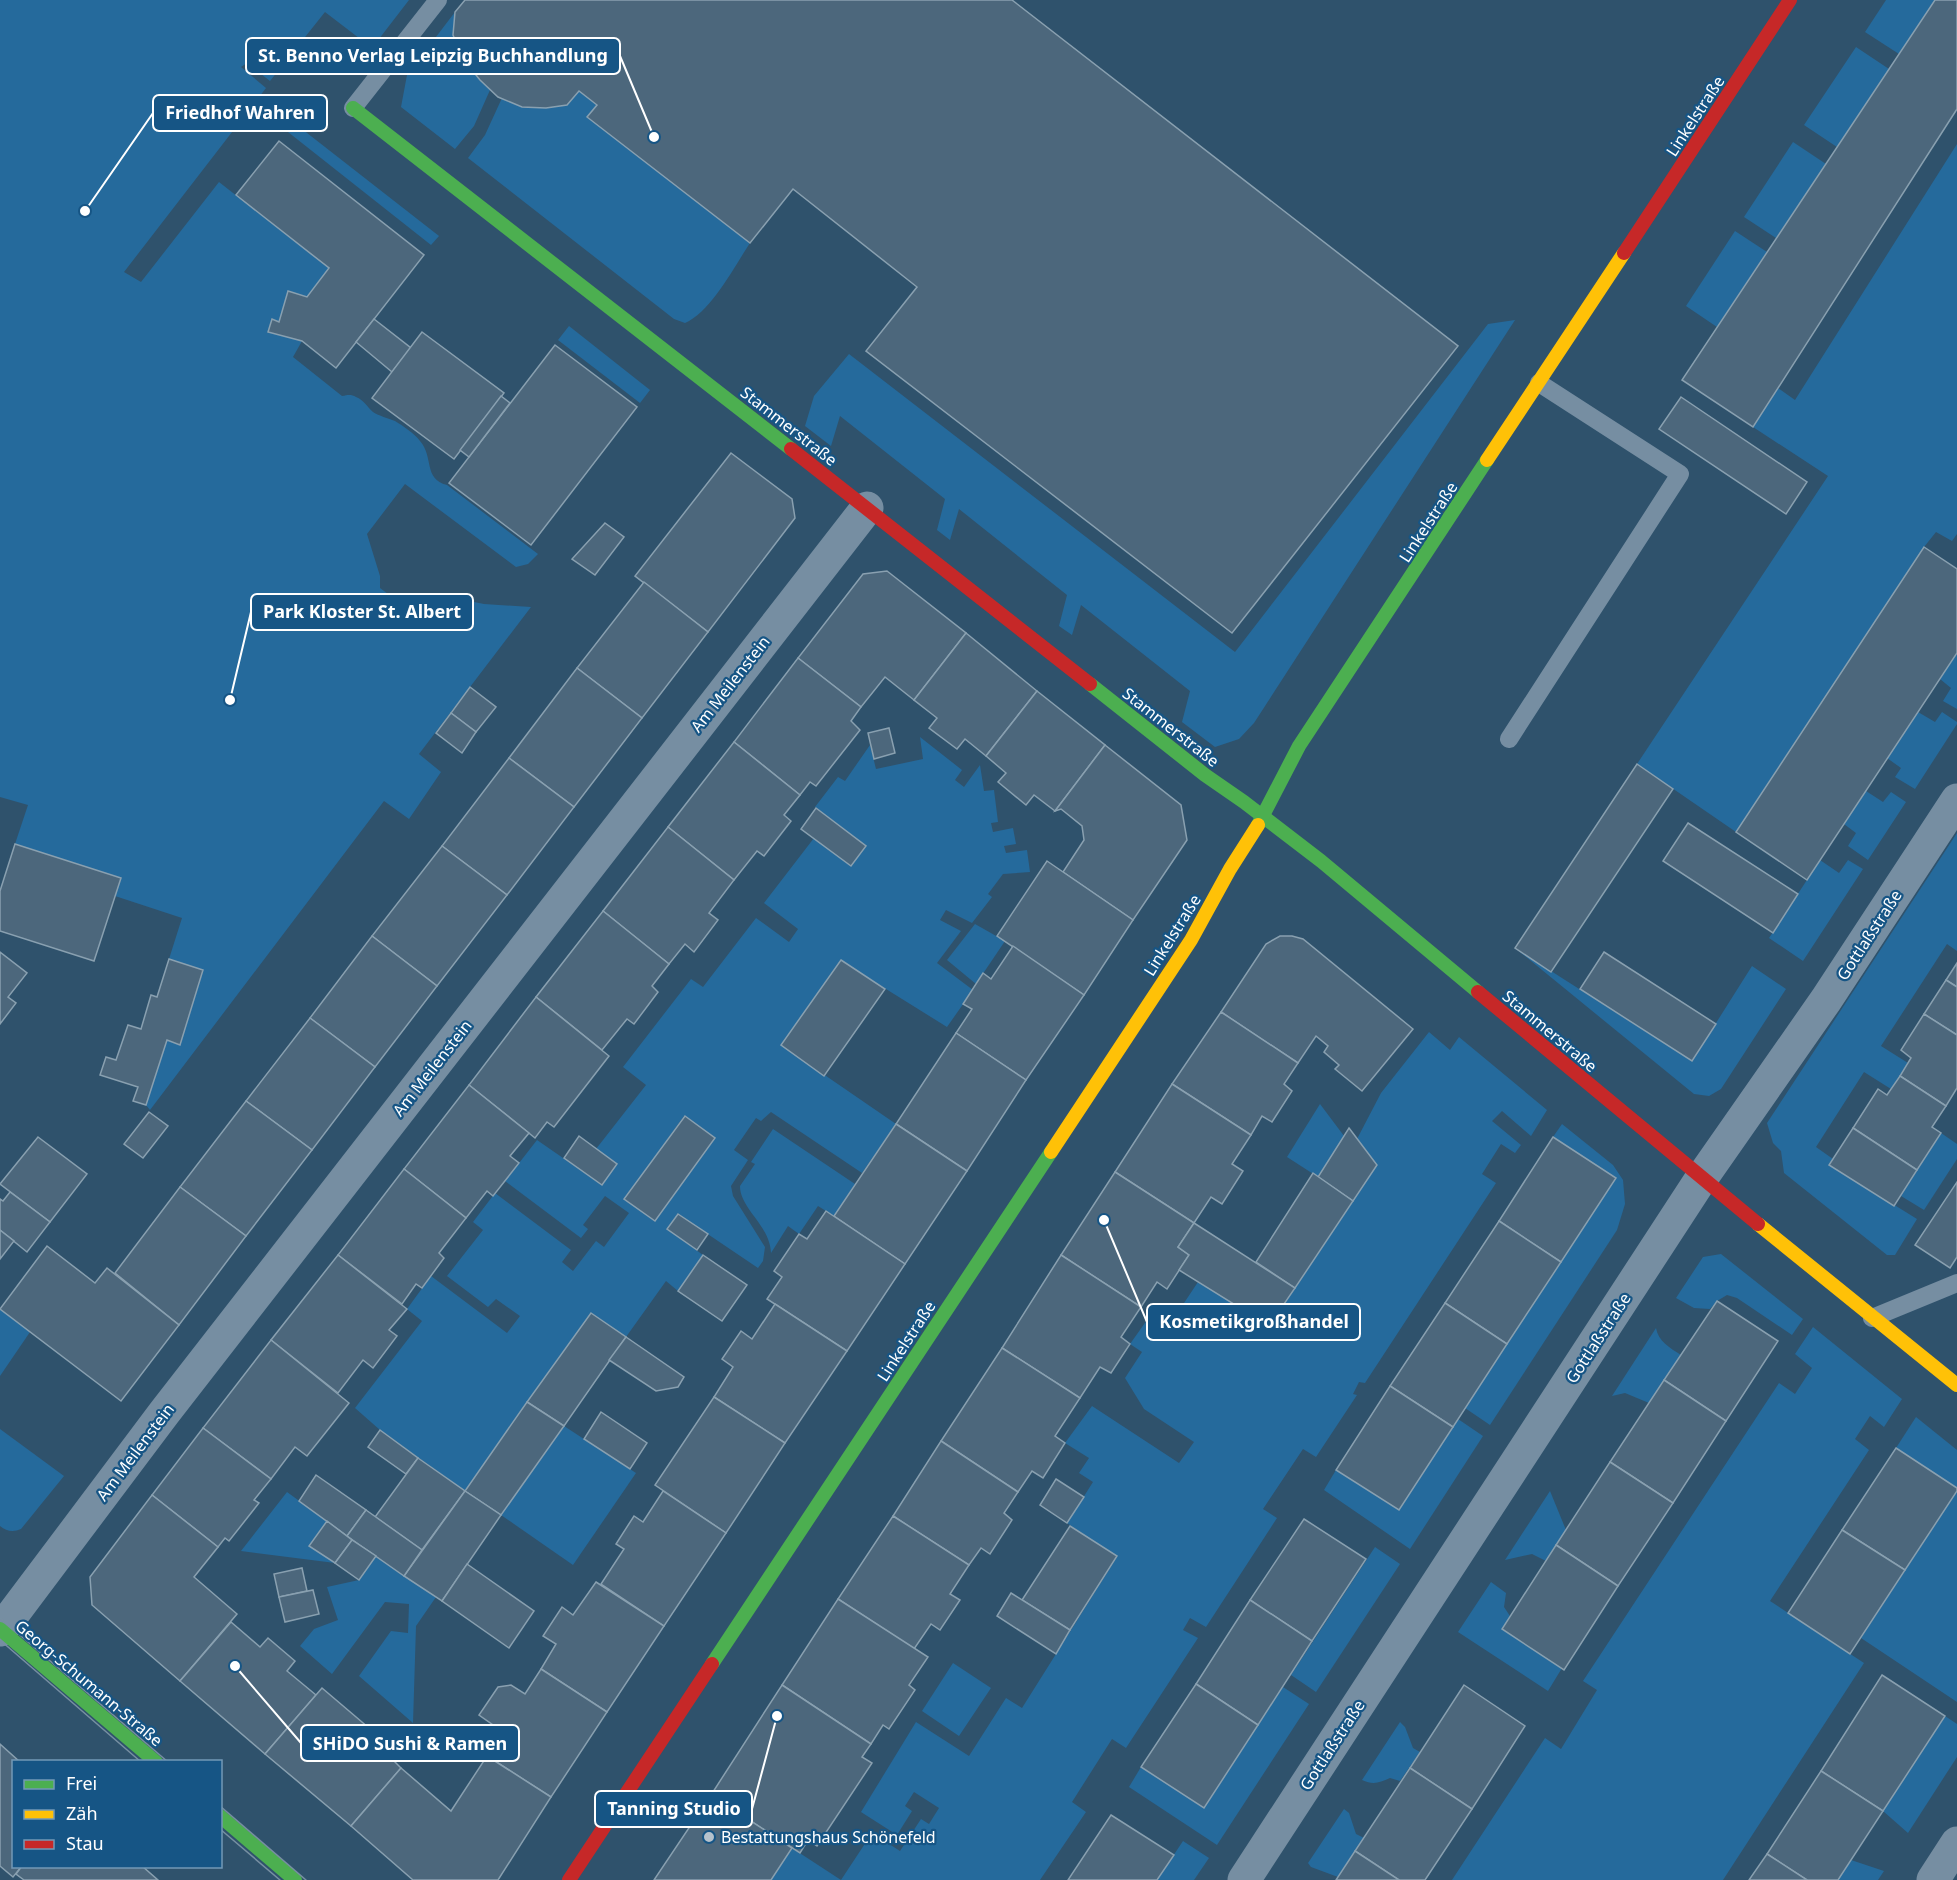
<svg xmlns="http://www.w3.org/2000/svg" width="1957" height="1880" viewBox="0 0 1957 1880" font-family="'Noto Sans',sans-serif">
	<rect width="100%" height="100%" fill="#2f526c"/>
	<g fill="#256a9c" fill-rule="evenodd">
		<path d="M0,0H409L372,48L325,12L270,81L247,63L241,67L266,88L124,272L141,282L219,182L329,268L307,297L288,291L279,322L272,319L268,332L302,341L293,357L342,396C348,395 351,394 356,397C364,400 367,407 373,412C379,416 388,418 395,421C403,426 414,433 420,441C434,457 423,479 447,485L538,554L528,564L516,567L405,484L367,534L380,576V588L416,615L449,597L484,604L531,607L419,754L441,772L409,819L384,801L150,1110L146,1105L167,1040L180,1045L203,971L169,959L182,918L115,896L121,878L15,844L28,805L0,797Z"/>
		<path d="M1886,0H1935L1899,54L1865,32Z"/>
		<path d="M455,12L464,59L480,80L490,90L474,126L455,149L401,107L407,75Z"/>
		<path d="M1856,47L1889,69L1837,147L1804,125Z"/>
		<path d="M579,91L597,105L588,117L750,243C734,267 711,312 685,323L674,319L468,158L485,135L502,98C528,110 538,109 567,105Z"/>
		<path d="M275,108L439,236L431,245L269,117Z"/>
		<path d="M1793,142L1826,164L1776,238L1744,217Z"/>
		<path d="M1957,144V534L1952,541L1936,532L1924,547L1736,832L1637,764L1828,476L1753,427L1778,388L1795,400Z"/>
		<path d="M1735,231L1767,252L1717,327L1686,306Z"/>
		<path d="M1515,320L1254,723L1239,739L1215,747L1182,722L1190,691L1081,605L1072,635L1059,626L1067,595L959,509L950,540L937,530L945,499L840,416L831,446L805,426L814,396L849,354L1235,652L1488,324Z"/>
		<path d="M569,326L650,390L640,403L558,340Z"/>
		<path d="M1957,653V709L1943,701L1951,688L1940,679Z"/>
		<path d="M1918,712L1935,722L1942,712L1957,722V724L1915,789L1895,777L1901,768L1887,758Z"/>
		<path d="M920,737L962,770L955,780L964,787L980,765L984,791L994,790L998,822L991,823L993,832L1013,828L1016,844L1004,846L1006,853L1027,850L1030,872L1003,874L988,894L992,897L972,923L946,910L940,920L961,931L937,963L973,990L947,1027L841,961L781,1045L896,1124L862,1173L771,1112L761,1121L756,1118L734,1150L748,1160L731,1186L733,1196L765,1247L763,1261L758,1268L678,1214L667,1229L703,1255L678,1291L666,1281L626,1337L591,1313L465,1491L380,1430L355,1408L422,1321L407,1309L431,1276L507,1333L520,1316L496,1299L488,1307L447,1276L483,1230L473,1222L495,1193L571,1250L562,1262L573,1271L596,1241L604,1247L629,1213L605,1196L583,1225L588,1229L581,1238L505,1181L537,1140L602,1185L617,1164L596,1149L646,1085L623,1067L691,979L703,987L756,918L789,942L798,929L764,903L814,838L851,866L866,846L815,807L838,777L845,781L870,745L876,769L923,759ZM684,1116L715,1138L655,1221L625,1199Z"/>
		<path d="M1866,791L1883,802L1891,792L1906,802L1868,860L1848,846L1856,833L1844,824Z"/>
		<path d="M1957,833V951L1947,944L1881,1046L1908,1063L1891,1089L1864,1072L1816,1147L1833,1159L1830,1165L1917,1219L1895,1255H1887L1784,1173L1781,1151L1773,1143L1767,1123Z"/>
		<path d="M1820,860L1839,873L1848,860L1863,869L1803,961L1769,938Z"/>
		<path d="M975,924L1005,941L976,984L947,960Z"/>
		<path d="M1515,948L1692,1061L1752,966L1786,989L1721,1089L1709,1096L1694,1094Z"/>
		<path d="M1429,1032L1450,1050L1459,1037L1547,1110L1531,1136L1502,1111L1492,1121L1521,1145L1515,1153L1501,1144L1482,1174L1496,1183L1365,1383L1359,1382L1353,1394L1357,1395L1316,1457L1303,1449L1263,1509L1277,1518L1206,1627L1190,1618L1183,1630L1198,1638L1126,1748L1112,1739L1072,1802L1086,1812L1040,1880H771L792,1848L841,1880L872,1833L900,1851L921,1819L929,1824L939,1808L914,1792L905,1806L912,1811L897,1835L861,1812L916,1722L969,1756L1006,1698L1022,1708L1117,1557L1067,1523L1093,1482L1079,1473L1089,1458L1065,1443L1092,1406L1179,1463L1194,1442L1144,1409L1125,1378L1142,1352L1130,1344L1152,1313L1170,1324L1198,1282L1270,1326L1376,1166L1357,1139L1381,1093Z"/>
		<path d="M1320,1104L1344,1136L1318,1177L1287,1157Z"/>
		<path d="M1562,1124L1613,1165L1623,1180L1625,1204L1617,1230L1490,1425L1465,1408L1553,1137Z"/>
		<path d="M773,1129L855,1184L834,1216L818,1206L799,1234L788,1226L771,1253C770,1225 740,1209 740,1186L755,1164L751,1162Z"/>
		<path d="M1941,1133L1957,1144V1159L1924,1210L1901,1196Z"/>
		<path d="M1721,1254L1803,1319L1792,1335L1737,1298L1727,1295L1717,1301L1710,1309L1694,1308L1676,1298L1703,1257Z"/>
		<path d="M0,1309L30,1332L0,1376Z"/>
		<path d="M1813,1327L1902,1399L1884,1427L1870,1416L1855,1439L1869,1450L1770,1601L1864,1663L1723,1880H1452L1545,1738L1561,1749L1597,1690L1583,1681L1779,1383L1795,1394L1812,1368L1795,1354Z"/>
		<path d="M1656,1328C1658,1341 1670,1348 1681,1355L1649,1403L1625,1393L1612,1396Z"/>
		<path d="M1916,1417L1957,1450V1488L1896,1448Z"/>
		<path d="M1458,1419L1483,1436L1410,1549L1324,1490L1336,1470Z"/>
		<path d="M564,1426L636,1473L573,1565L501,1515Z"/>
		<path d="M0,1429L64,1476L21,1529C14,1532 7,1532 0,1526Z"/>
		<path d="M1550,1491L1566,1530L1546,1561L1532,1554L1505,1560Z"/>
		<path d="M1957,1491V1702L1861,1638Z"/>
		<path d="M287,1492L327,1521L309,1546L335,1563L241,1551Z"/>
		<path d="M1375,1547L1400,1564L1316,1692L1291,1675Z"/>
		<path d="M376,1556L436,1597L416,1626L413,1723L359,1676L391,1631L408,1633L409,1604L385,1602L332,1674L300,1646L314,1629L338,1620L327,1587L359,1580Z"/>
		<path d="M1491,1582L1506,1593L1504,1607L1510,1616L1502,1629L1562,1668L1548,1691L1458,1632Z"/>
		<path d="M953,1663L991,1688L959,1736L922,1711Z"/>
		<path d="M1283,1687L1309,1704L1217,1845L1129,1787L1141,1767L1204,1808Z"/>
		<path d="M1945,1716L1957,1724V1757L1908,1833L1883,1811Z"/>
		<path d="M1400,1722L1405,1727L1413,1748L1420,1752L1400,1781L1390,1778C1379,1783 1373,1785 1362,1780Z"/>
		<path d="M1344,1809L1349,1813L1356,1834L1364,1838L1338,1877L1311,1867L1308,1863Z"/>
		<path d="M1183,1841L1209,1858L1194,1880H1157Z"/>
		<path d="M1851,1860L1884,1871L1878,1880H1838Z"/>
	</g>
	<g fill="#4c677c" stroke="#89a0b0" stroke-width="1.5">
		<path d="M465,0H1012L1458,346L1232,633L866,351L917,287L793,189L750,243L587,117L597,105L579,91L567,105L546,108L522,107L498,97L480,80L464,60L453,35L455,12Z"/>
		<path d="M1935,0H1957V109L1753,427L1682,380Z"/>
		<path d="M279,141L424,255L336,368L302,341L268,332L272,319L279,322L288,291L307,297L329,268L236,195Z"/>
		<path d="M374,319L411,348L392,372L356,342Z"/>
		<path d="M422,332L504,393L454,459L372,398Z"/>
		<path d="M555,345L637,407L531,545L449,483Z"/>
		<path d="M501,396L510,403L469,457L460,450Z"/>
		<path d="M1681,397L1807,482L1786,514L1659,429Z"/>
		<path d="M731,453L792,499L795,518L708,632L635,576Z"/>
		<path d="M605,523L624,537L595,575L572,559Z"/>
		<path d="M1924,547L1957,569V653L1807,880L1736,832Z"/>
		<path d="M887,571L966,633L914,700L885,677L861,707L798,658L863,574Z"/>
		<path d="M644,582L708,632L642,718L577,668Z"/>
		<path d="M966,633L1037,691L986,756L965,739L957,749L929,728L937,718L914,700Z"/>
		<path d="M798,658L861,707L851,721L860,730L816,786L810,782L800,795L734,742Z"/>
		<path d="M577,668L642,718L574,807L509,758Z"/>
		<path d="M470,687L496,707L476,732L451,713Z"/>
		<path d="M1037,691L1105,745L1055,811L1034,795L1026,805L998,782L1006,773L986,756Z"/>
		<path d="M451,713L476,732L462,753L436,733Z"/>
		<path d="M889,728L895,753L874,759L868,733Z"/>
		<path d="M734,742L800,795L784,815L791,821L764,856L757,851L734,880L668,827Z"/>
		<path d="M1105,745L1181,805L1187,840L1133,920L1063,872L1084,840L1082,826L1061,809L1055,811Z"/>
		<path d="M509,758L574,807L507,895L442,846Z"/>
		<path d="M1637,764L1673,789L1551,972L1515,948Z"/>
		<path d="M816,808L866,846L851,866L801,829Z"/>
		<path d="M1688,823L1798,894L1773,933L1663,861Z"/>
		<path d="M668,827L734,880L709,913L718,920L694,952L685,944L669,964L603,911Z"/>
		<path d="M15,844L121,878L94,961L0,931V891Z"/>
		<path d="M442,846L507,895L437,986L372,936Z"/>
		<path d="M1047,861L1133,920L1084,995L997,936Z"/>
		<path d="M603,911L669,964L652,986L658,992L634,1024L627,1019L602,1050L536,997Z"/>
		<path d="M372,936L437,986L375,1067L310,1018Z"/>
		<path d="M1280,936H1292L1303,939L1413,1029L1362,1091L1335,1069L1339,1065L1324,1052L1328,1046L1316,1036L1298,1063L1221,1012L1266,944Z"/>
		<path d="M1013,946L1084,995L1026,1080L956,1033L972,1009L963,1004L983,973L991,979Z"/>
		<path d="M0,952L27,973L8,997L16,1003L0,1024Z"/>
		<path d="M1604,952L1716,1024L1692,1061L1580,989Z"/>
		<path d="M169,959L203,970L180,1045L167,1040L146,1105L133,1101L138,1087L100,1075L106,1057L116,1060L128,1025L141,1029L151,995L157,997Z"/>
		<path d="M841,960L885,989L824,1076L781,1045Z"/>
		<path d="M1957,963V987L1946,980Z"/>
		<path d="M1946,980L1957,987V1035L1924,1014Z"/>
		<path d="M536,997L609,1056L554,1127L547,1122L535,1138L469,1085Z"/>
		<path d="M1221,1012L1298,1063L1284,1084L1292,1091L1272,1122L1262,1116L1251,1135L1172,1084Z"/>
		<path d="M1924,1014L1957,1035V1088L1946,1106L1900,1076L1911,1058L1901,1050Z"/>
		<path d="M310,1018L375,1067L312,1150L246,1101Z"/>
		<path d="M956,1033L1026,1080L967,1171L896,1124Z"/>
		<path d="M1900,1076L1946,1106L1932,1127L1941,1133L1917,1170L1853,1128L1878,1089L1887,1095Z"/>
		<path d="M1172,1084L1251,1135L1232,1164L1243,1171L1222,1204L1211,1197L1194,1223L1115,1172Z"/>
		<path d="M469,1085L529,1133L510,1156L519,1163L493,1196L487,1191L466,1218L404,1169Z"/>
		<path d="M246,1101L312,1150L246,1236L180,1187Z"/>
		<path d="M149,1112L168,1126L143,1158L124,1144Z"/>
		<path d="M685,1116L715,1138L655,1221L624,1199Z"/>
		<path d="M896,1124L967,1171L905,1264L834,1216Z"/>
		<path d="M1349,1128L1377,1165L1353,1201L1318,1177Z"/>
		<path d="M1853,1128L1917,1170L1894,1206L1829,1165Z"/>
		<path d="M579,1136L617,1164L602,1185L564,1158Z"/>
		<path d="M38,1137L87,1174L50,1222L0,1184Z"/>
		<path d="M1553,1137L1616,1178L1561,1262L1499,1221Z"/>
		<path d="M404,1169L466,1218L439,1253L444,1258L422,1288L416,1284L402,1304L338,1255Z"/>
		<path d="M1115,1172L1194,1223L1178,1247L1189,1255L1167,1289L1157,1282L1141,1307L1061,1255Z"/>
		<path d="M1313,1173L1353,1201L1295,1288L1256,1262Z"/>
		<path d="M1957,1182V1257L1950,1268L1915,1245Z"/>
		<path d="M180,1187L246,1236L179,1325L115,1273Z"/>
		<path d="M10,1192L50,1222L27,1252L0,1230V1199L3,1201Z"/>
		<path d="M826,1211L905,1264L847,1351L767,1299L782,1277L774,1271L799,1234L807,1239Z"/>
		<path d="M678,1214L708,1234L697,1250L667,1229Z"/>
		<path d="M1499,1221L1561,1262L1507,1344L1445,1303Z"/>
		<path d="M1194,1223L1295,1288L1269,1326L1179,1270L1189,1255L1178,1247Z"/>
		<path d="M0,1230L14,1241L0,1259Z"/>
		<path d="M47,1246L95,1283L107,1268L179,1325L121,1401L0,1309Z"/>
		<path d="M338,1255L407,1309L389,1330L397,1336L373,1368L363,1360L338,1393L271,1340Z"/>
		<path d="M703,1255L747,1285L722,1321L678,1291Z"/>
		<path d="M1061,1255L1141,1307L1121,1337L1130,1344L1111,1373L1100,1367L1080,1398L1002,1348Z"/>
		<path d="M1717,1301L1778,1341L1726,1421L1664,1380Z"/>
		<path d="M1445,1303L1507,1344L1453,1427L1390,1386Z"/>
		<path d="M775,1304L847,1351L785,1443L714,1397L733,1367L722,1359L741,1331L752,1339Z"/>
		<path d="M591,1313L626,1337L564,1426L527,1402Z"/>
		<path d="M626,1337L684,1377L678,1387L656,1391L609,1360Z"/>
		<path d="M271,1340L349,1403L307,1456L295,1447L271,1479L203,1428Z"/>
		<path d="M1002,1348L1080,1398L1055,1436L1065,1443L1043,1478L1032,1471L1018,1492L941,1441Z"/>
		<path d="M1664,1380L1726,1421L1673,1503L1610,1462Z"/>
		<path d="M1390,1386L1453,1427L1399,1510L1336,1470Z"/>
		<path d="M714,1397L785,1443L726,1533L655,1485Z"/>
		<path d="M527,1402L564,1426L501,1515L465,1491Z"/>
		<path d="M601,1412L647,1443L630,1469L584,1439Z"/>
		<path d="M203,1428L271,1479L254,1500L259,1503L229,1541L225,1538L218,1547L152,1495Z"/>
		<path d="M380,1430L418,1458L406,1474L368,1447Z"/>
		<path d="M941,1441L1018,1492L1004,1513L1012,1520L990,1554L981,1548L969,1565L893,1516Z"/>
		<path d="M1896,1448L1957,1488V1491L1905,1570L1842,1530Z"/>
		<path d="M418,1458L465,1491L422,1550L375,1517Z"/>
		<path d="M1610,1462L1673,1503L1618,1586L1556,1545Z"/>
		<path d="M316,1475L366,1510L347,1536L299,1501Z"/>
		<path d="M1056,1479L1084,1497L1067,1523L1040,1505Z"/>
		<path d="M465,1491L501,1515L442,1601L404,1576Z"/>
		<path d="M663,1491L726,1533L664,1626L601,1584L624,1549L616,1544L634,1516L643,1522Z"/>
		<path d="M152,1495L218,1547L194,1577L237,1614L180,1681L92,1605L90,1577Z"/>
		<path d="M366,1510L422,1550L404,1576L347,1536Z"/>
		<path d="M893,1516L969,1565L950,1594L960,1600L940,1630L931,1624L914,1649L838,1599Z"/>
		<path d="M1304,1519L1366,1559L1312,1641L1250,1600Z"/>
		<path d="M327,1521L352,1540L335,1563L309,1546Z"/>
		<path d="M1070,1526L1117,1556L1070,1630L1022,1600Z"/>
		<path d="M1842,1530L1905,1570L1850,1654L1788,1613Z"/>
		<path d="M352,1540L376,1556L359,1580L335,1563Z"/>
		<path d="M1556,1545L1618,1586L1564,1670L1502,1629Z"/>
		<path d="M467,1564L534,1611L509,1648L442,1601Z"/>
		<path d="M302,1568L307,1591L279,1597L274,1574Z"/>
		<path d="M596,1582L664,1626L607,1712L541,1669L556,1644L543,1636L562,1607L573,1615Z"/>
		<path d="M313,1590L319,1614L285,1622L279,1597Z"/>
		<path d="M1011,1593L1070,1630L1056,1654L997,1616Z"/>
		<path d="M838,1599L928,1657L909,1685L915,1690L889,1729L883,1725L871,1744L782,1685Z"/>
		<path d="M1250,1600L1312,1641L1258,1725L1196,1684Z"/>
		<path d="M231,1622L260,1647L268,1638L295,1661L287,1671L316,1695L265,1754L180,1681Z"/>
		<path d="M541,1669L607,1712L551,1797L487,1756L503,1732L479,1715L498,1687L511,1685L525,1694Z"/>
		<path d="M1882,1675L1945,1716L1883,1811L1821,1771Z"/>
		<path d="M1196,1684L1258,1725L1204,1808L1141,1767Z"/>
		<path d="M782,1685L871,1744L862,1757L872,1763L817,1846L808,1840L800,1853L711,1795Z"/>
		<path d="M1464,1685L1525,1726L1472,1809L1410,1768Z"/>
		<path d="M322,1688L396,1751L390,1757L401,1768L351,1826L265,1754Z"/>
		<path d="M0,1744L20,1762H14V1866H22L13,1877L0,1866Z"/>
		<path d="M487,1756L551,1797L498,1880H413L351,1826L401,1768L451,1811Z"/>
		<path d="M1410,1768L1472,1809L1425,1880H1399L1355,1851Z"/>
		<path d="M1821,1771L1883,1811L1838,1880H1807L1767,1854Z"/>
		<path d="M711,1795L792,1848L771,1880H654Z"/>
		<path d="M1111,1815L1174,1855L1157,1880H1068Z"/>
		<path d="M1355,1851L1399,1880H1336Z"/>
		<path d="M1767,1854L1807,1880H1749Z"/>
		<path d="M22,1866H142L158,1880H24L16,1874Z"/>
	</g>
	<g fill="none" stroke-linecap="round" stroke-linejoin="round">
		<g stroke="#768ea2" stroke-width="18">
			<path d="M353,108L438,0"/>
			<path d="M1509,739L1680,474L1539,383"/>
			<path d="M1872,1318L1957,1283"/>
		</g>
		<g stroke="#768ea2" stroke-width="33">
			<path d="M1,1630L164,1413L867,508"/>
			<path d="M1244,1880L1701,1179L1826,1000L1957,800"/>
			<path d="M1933,1880L1957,1843"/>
		</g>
		<g stroke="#4caf50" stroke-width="14">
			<path d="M353,108L791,449"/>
			<path d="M1090,684L1205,775L1244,802L1321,861L1478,992"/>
			<path d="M1258,825L1299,746L1487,460"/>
			<path d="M0,1629L156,1762"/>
			<path d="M712,1664L1051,1152"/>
			<path d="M220,1816L295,1880"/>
		</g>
		<g stroke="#ffc107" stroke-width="14">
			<path d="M1487,460L1624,253"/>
			<path d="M1051,1152L1191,940L1230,869L1258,825"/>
			<path d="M1758,1224L1957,1385"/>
		</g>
		<g stroke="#c62828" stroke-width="14">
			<path d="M1624,253L1790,0"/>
			<path d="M791,449L1090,684"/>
			<path d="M1478,992L1758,1224"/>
			<path d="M569,1880L712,1664"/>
		</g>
		<g stroke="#778fa2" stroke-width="1.5">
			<path d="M0,1618L168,1762"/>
			<path d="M0,1640L141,1762"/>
			<path d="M220,1806L306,1880"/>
			<path d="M220,1829L280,1880"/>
		</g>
	</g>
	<circle fill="#b6c2cc" stroke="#165585" stroke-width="2" cx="709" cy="1837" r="6"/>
	<g text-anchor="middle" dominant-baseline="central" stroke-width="4.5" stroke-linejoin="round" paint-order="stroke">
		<g font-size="16" fill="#fff" stroke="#165585">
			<text transform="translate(1695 116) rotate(-57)">Linkelstraße</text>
			<text transform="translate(789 426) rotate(38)">Stammerstraße</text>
			<text transform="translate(1428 522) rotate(-57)">Linkelstraße</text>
			<text transform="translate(730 684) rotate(-52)">Am Meilenstein</text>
			<text transform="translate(1171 727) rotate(38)">Stammerstraße</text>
			<text transform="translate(1172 935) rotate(-58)">Linkelstraße</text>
			<text transform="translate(1869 935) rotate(-57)">Gottlaßstraße</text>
			<text transform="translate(1550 1031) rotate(40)">Stammerstraße</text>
			<text transform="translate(432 1068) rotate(-52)">Am Meilenstein</text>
			<text transform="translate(1598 1338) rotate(-57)">Gottlaßstraße</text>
			<text transform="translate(906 1341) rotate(-57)">Linkelstraße</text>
			<text transform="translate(135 1452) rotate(-53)">Am Meilenstein</text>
			<text transform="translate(89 1683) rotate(40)">Georg-Schumann-Straße</text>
			<text transform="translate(1332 1745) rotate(-57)">Gottlaßstraße</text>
		</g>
		<g font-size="16" fill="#fff" stroke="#165585" text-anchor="start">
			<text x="721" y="1837">Bestattungshaus Schönefeld</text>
		</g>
	</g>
	<path fill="none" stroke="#fff" stroke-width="2" d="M654 137L620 56M85 211L153 113M230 700L251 612M1104 1220L1147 1322M235 1666L301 1743M777 1716L752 1809"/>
	<g fill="#fff" stroke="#165585" stroke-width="2">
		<circle cx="654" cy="137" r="6"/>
		<circle cx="85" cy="211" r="6"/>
		<circle cx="230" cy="700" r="6"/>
		<circle cx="1104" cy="1220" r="6"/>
		<circle cx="235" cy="1666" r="6"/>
		<circle cx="777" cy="1716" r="6"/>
	</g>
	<g fill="#165585" stroke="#fff" stroke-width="2">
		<rect x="246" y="38" width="374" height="36" rx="6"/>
		<rect x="153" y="95" width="174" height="36" rx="6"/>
		<rect x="251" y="594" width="222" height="36" rx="6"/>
		<rect x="1147" y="1304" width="213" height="36" rx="6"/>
		<rect x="301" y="1725" width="218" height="36" rx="6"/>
		<rect x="595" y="1791" width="157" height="36" rx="6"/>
	</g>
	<g font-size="18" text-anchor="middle" font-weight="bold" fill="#fff">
		<text x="433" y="62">St. Benno Verlag Leipzig Buchhandlung</text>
		<text x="240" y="119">Friedhof Wahren</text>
		<text x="362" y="618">Park Kloster St. Albert</text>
		<text x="1254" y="1328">Kosmetikgroßhandel</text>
		<text x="410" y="1750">SHiDO Sushi &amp; Ramen</text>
		<text x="674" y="1815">Tanning Studio</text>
	</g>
	<rect x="12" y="1760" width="210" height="108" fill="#165585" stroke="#7399b6" stroke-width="1.5"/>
	<rect x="24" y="1780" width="30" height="9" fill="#4caf50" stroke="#7399b6" stroke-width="1.5"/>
	<text x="66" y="1790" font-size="18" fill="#ffffff">Frei</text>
	<rect x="24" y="1810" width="30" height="9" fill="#ffc107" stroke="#7399b6" stroke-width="1.5"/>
	<text x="66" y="1820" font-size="18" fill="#ffffff">Zäh</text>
	<rect x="24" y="1840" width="30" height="9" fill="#c62828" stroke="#7399b6" stroke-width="1.5"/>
	<text x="66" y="1850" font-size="18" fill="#ffffff">Stau</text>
</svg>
